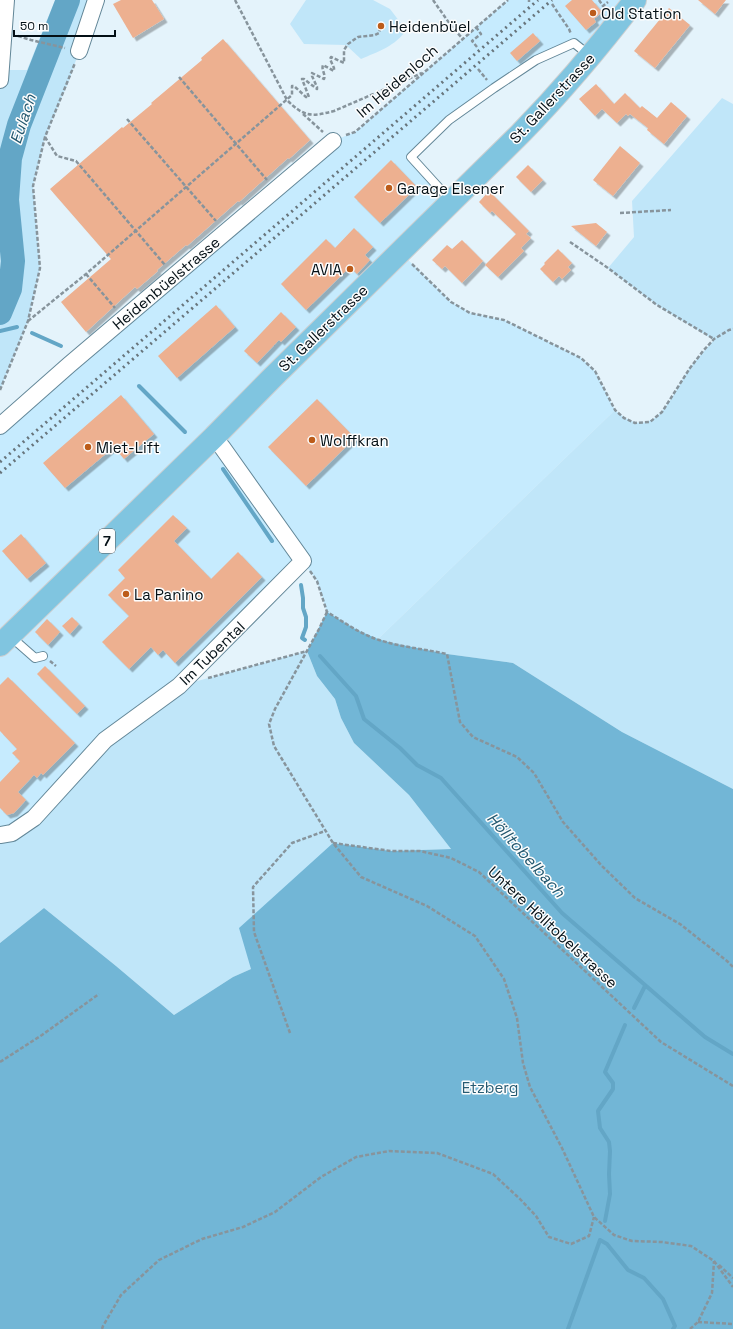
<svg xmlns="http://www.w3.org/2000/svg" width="733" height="1329" viewBox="0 0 733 1329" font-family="'Space Grotesk',sans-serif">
	<defs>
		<filter id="shadow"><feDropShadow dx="3.5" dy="3.5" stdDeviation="0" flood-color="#0004"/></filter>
	</defs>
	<rect width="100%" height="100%" fill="#e4f3fb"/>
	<path fill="#c6ebfe" d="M508,0H635L591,56L574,43L490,91L411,157L451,202L400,252L451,302L470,313L504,320L581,358L595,371L615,410L378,639L357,630L327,612L317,581L303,562L34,818L0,835V426L333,141L355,132Z"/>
	<g fill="#c0e6f9">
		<path d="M55,0H96L70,78L45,137L33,186L40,268L28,321L0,390V80L1,70H27Z"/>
		<path d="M306,0H373L390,9L406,30C396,46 377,52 361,59L346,45L304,44L290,24Z"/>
		<path d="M722,98L733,104V789L622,732L513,663L447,654L392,643L378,639L615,410C655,447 671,395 690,368C697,358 706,349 714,340L657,305L608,268L634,237L632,201Z"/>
		<path d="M307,651L317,676L335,699L341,718L354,743L409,795L451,849L391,851L333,843L251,969L233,977L174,1015L116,966L44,908L0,943V835L12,833L105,740L179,686Z"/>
	</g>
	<path fill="#72b6d6" d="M327,612L357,630L378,639L392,643L447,654L513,663L622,732L733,789V1329H0V943L44,908L116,966L174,1015L233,977L251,969L239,928L333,843L391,851L451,849L409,795L354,743L341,718L335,699L317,676L307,651Z"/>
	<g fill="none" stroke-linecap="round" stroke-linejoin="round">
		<g stroke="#63a6c6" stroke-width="4">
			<path d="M0,331L17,327"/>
			<path d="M32,333L61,346"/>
			<path d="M139,386L185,432"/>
			<path d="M223,469L272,541"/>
			<path d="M301,585L303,598V608L306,617V627L302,638L305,640"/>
			<path d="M320,656L356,696L364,719L400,748L417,765L441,778L562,913L705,1037L733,1054"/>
			<path d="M634,1008L645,986"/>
			<path d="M605,1221L610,1194L609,1174L610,1151L609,1142L600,1128L598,1111L613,1089V1083L605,1072L625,1025"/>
			<path d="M568,1329L600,1240L607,1244L628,1270L644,1278L663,1299L675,1326L673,1329"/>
		</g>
		<path stroke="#63a6c6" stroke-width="24" d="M0,313L10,289L13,261L7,200L10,158L19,125L68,0"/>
	</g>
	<g fill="#edb090" filter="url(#shadow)">
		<path d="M121,0H152L164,19L133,38L113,4Z"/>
		<path d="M572,0H592L602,12L594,19L596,22L586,30L565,6Z"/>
		<path d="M698,0H726L715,14Z"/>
		<path d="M669,8L690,25L655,68L634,51Z"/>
		<path d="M533,33L540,41L517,61L510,53Z"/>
		<path d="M223,39L310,140L289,159L288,158L239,202L238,201L187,246L186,245L157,270L158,271L137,289L135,287L86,332L61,302L111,259L50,189L122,127L123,128L152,104L151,103L202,60L201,58Z"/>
		<path d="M596,84L614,104L625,93L640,108L642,106L657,118L671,102L687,116L664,144L647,130L648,128L630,114L628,116L626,114L617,123L602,109L595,116L579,99Z"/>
		<path d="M620,146L640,163L613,196L593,180Z"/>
		<path d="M391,160L417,187L380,223L354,197Z"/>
		<path d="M528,165L543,180L531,192L516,177Z"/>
		<path d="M489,191L529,231L526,234L531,238L521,248L524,251L498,277L485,265L516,234L492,211L490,213L479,202Z"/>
		<path d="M596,223L607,232L596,246L571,226Z"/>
		<path d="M354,228L373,247L365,255L370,260L357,274L350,267L306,310L281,284L326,239L335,248Z"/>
		<path d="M462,240L483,261L462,283L445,266L442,269L432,260L447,245L452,249Z"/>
		<path d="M558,249L572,263L568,267L571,270L562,279L559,276L553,282L540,269L545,264L544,263Z"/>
		<path d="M216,305L235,327L177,378L158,356Z"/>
		<path d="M281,312L296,327L281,342L279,340L257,363L244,351Z"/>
		<path d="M121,395L154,434L124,459L114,447L65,488L43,463Z"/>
		<path d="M317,399L355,438L306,486L268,447Z"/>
		<path d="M173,515L187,528L174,541L211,579L238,552L262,577L175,663L163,650L158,655L151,647L129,669L102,642L129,616L108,595L125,578L118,570Z"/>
		<path d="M21,534L46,563L27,579L2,551Z"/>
		<path d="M72,617L79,624L70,634L62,626Z"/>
		<path d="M47,619L60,632L48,645L35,632Z"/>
		<path d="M45,666L85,706L77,714L37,674Z"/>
		<path d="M8,677L75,743L43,775L41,773L37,778L34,775L18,792L26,800L14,813L7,815L0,808V782L20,761L12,753L17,749L0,731V685Z"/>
	</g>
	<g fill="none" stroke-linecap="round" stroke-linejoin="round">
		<defs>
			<g id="service">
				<path d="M451,201L411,157L449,120L494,88L536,60L574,43L589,55"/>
				<path d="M10,636L35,658L43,656"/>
			</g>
			<g id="minor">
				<path d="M79,51L96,0"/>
				<path d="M0,80L6,0"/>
				<path d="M0,426L69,365L333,141"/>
				<path d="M0,835L12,833L34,818L105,740L179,686L303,561L222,447L214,437"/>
			</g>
			<path id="primary" d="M0,645L214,437L271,379L520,134C561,92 599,47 635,0"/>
		</defs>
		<use href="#service" stroke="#638798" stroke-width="10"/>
		<use href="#minor" stroke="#638798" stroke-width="18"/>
		<use href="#primary" stroke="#cdcfd0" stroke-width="24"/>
		<g stroke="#87949c" stroke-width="2.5" stroke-dasharray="4 2" stroke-linecap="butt">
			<path d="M235,0L287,100C304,117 311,117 334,111L422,73"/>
			<path d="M433,0L452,27L463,39"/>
			<path d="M529,0V2"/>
			<path d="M599,0L603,6L608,2"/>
			<path d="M552,4L569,29L571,34"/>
			<path d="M476,27L481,34L472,41L477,47"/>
			<path d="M18,36L31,40L65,48"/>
			<path d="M478,69L487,80"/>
			<path d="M179,77L267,180"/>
			<path d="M303,114L323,132"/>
			<path d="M127,119L216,221"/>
			<path d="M346,135L355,132L508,0"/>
			<path d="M45,137L57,156L76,161L165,265"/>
			<path d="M620,213L671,210"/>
			<path d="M570,242L608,268L657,305L714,339"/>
			<path d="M412,264L451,302L470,313L504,320L581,358L595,371L615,410L624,418L635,423L650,422L662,412L690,368L703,351L714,339L729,330L733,329"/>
			<path d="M86,274L115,308"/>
			<path d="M28,321L86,274L292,95V86H294L306,97H309L302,79H304L317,89V87L312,76V73L324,79C326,74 321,70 323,65L334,71V68L330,59L331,57L344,63V50L348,44L358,37L375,35L379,33L381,26"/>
			<path d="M0,390L28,321L40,268L33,186L45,137L75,63"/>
			<path d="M310,571L317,581L327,612C344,622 360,634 379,640C401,647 424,649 447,654L460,722L473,737L517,757L534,773L563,822L602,866L635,898L680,924L727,961L733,967"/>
			<path d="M327,612L319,629L275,709L269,724L274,746L333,843L361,877L427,906L475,936L504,979L517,1018L523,1063L530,1087L562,1148L594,1217L614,1235L632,1241L662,1242L691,1246L714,1261L733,1287"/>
			<path d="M50,661L56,666"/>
			<path d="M208,678L307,651"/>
			<path d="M333,843L391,851H420L451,858L479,872L661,1042L733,1086"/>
			<path d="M290,1033L254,932L253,887L292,843L325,831"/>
			<path d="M0,1062L42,1035L99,994"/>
			<path d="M719,1265L733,1278"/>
			<path d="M698,1322L733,1324"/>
			<path d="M102,1329L103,1326L121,1295L159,1260L202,1239L243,1227L275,1212L321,1177L356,1157L389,1151L437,1153L493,1174L520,1199L536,1216L549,1237L571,1244L589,1236L594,1217"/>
			<path d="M690,1329L698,1322L712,1293L714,1261"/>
		</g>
		<use href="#service" stroke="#fff" stroke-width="8"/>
		<use href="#minor" stroke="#fff" stroke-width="16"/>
		<use href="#primary" stroke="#80c5e0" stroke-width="22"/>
		<g stroke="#68757c" stroke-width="3" stroke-dasharray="2 4" stroke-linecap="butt">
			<path d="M0,462L538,0"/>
			<path d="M0,473L552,0"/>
		</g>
	</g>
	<g fill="#bc5c1a" stroke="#fdfdfd" stroke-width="1.5">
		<circle cx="593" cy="13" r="4"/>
		<circle cx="381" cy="26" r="4"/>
		<circle cx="389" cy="188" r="4"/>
		<circle cx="350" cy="269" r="4"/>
		<circle cx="312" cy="440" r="4"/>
		<circle cx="88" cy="447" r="4"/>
		<circle cx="126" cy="594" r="4"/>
	</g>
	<g text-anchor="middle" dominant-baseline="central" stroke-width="3" stroke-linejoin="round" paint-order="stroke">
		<rect fill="#fdfdfd" stroke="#4e565b" stroke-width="1" x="99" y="529" width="16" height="24" rx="3"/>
		<g font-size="14" font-weight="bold" fill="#030f15">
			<text x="107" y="541">7</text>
		</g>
		<g font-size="15" fill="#030f15" stroke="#fdfdfd" text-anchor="start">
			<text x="601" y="13">Old Station</text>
			<text x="389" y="26">Heidenbüel</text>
			<text x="397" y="188">Garage Elsener</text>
			<text x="342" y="269" text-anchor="end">AVIA</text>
			<text x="320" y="440">Wolffkran</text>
			<text x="96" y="447">Miet-Lift</text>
			<text x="134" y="594">La Panino</text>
		</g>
		<g font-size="15" fill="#030f15" stroke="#fdfdfd">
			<text transform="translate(397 81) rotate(-41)">Im Heidenloch</text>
			<text transform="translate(552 98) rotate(-47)">St. Gallerstrasse</text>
			<text transform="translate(166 283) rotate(-40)">Heidenbüelstrasse</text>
			<text transform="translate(323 328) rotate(-44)">St. Gallerstrasse</text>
			<text transform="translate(212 653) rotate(-44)">Im Tubental</text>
			<text transform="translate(553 927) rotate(43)">Untere Hölltobelstrasse</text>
		</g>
		<g font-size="15" fill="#265b73" stroke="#fdfdfd">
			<text x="490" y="1087">Etzberg</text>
		</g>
		<g font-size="16" font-style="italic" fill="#22576e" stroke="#fdfdfd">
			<text transform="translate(23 119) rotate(-72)">Eulach</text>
			<text transform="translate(526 855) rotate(48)">Hölltobelbach</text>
		</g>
	</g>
	<path d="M14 30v6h101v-6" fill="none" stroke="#030f15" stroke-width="2"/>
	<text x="20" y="30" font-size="12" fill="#030f15" stroke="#fdfdfd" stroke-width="3" paint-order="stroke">50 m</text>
</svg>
